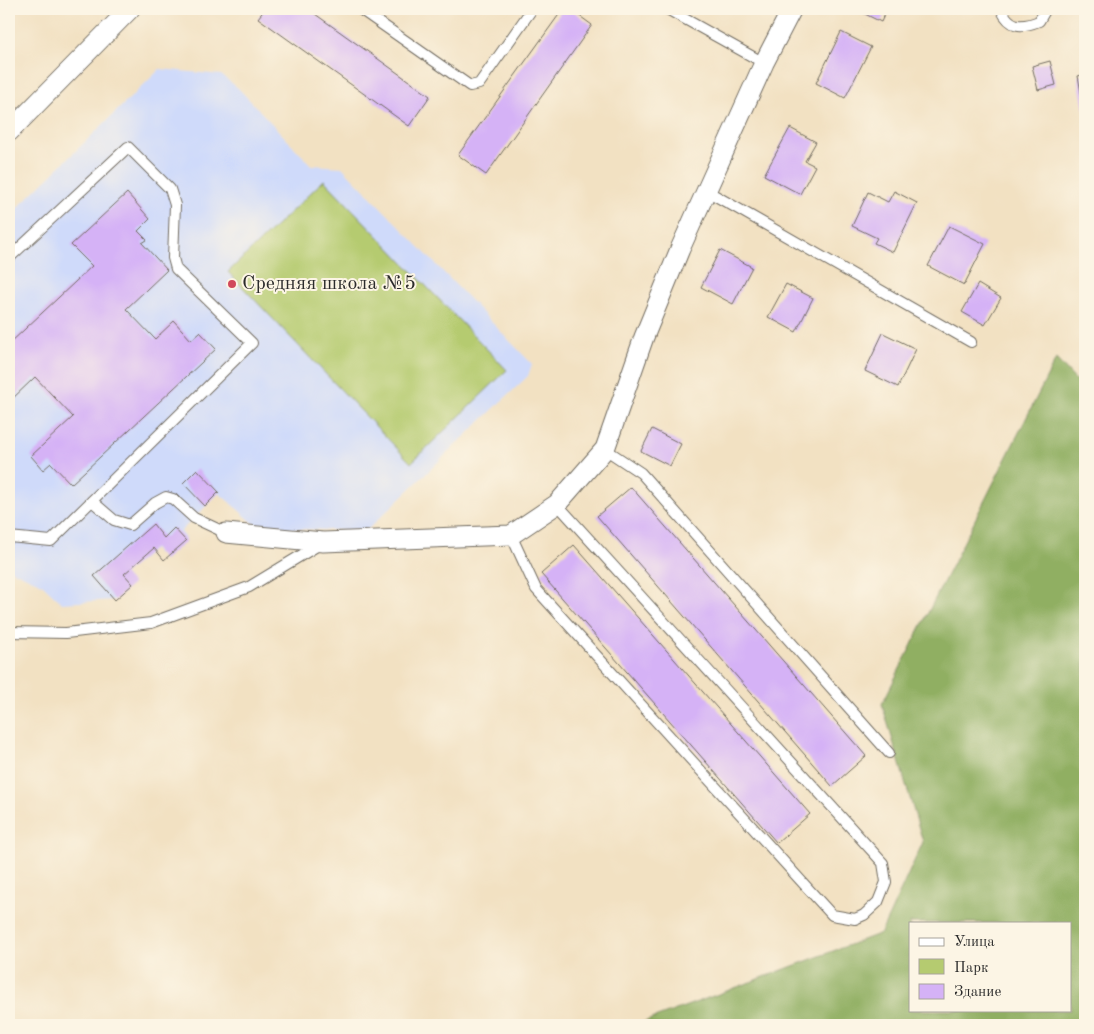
<svg xmlns="http://www.w3.org/2000/svg" width="1094" height="1034" viewBox="0 0 1094 1034" font-family="'Old Standard TT',serif">
	<rect width="100%" height="100%" fill="#fcf5e5"/>
	<filter id="ink" filterUnits="userSpaceOnUse"><feTurbulence type="fractalNoise" baseFrequency=".02" numOctaves="2"/><feDisplacementMap in="SourceGraphic" scale="10" xChannelSelector="R" yChannelSelector="G"/><feConvolveMatrix kernelMatrix="1 2 1 2 8 2 1 2 1" color-interpolation-filters="sRGB"/></filter>
	<filter id="wash" filterUnits="userSpaceOnUse"><feTurbulence type="fractalNoise" baseFrequency=".0096" numOctaves="4" result="noise"/><feDisplacementMap in="SourceGraphic" scale="20" xChannelSelector="R" yChannelSelector="G"/><feGaussianBlur stdDeviation="1.12" result="paint"/><feColorMatrix in="noise" values="0 0 0 0 0 0 0 0 0 0 0 0 0 0 0 0 0 1.4 0 .05"/><feComposite in="paint" operator="in"/></filter>
	<g filter="url(#wash)">
		<rect width="100%" height="100%" fill="#f2e1c2"/>
		<path fill="#cfdafa" d="M160,69L221,75L238,88L311,165L342,167L532,364L528,376L366,531L259,528L219,493L181,531L186,541L164,560L154,549L124,574L133,584L115,600L62,603L42,584L9,569V216Z"/>
		<path fill="#b5cb70" stroke="#707b4e" d="M324,180L507,370L411,463L228,272Z"/>
		<path fill="#90af62" stroke="#5e6d46" fill-rule="evenodd" d="M1056,359L1085,390V1025H636L881,933L923,842L882,704ZM910,923H1070V1010H910Z"/>
		<g id="blocks">
			<g fill="#d5b2f6">
				<path d="M265,9H308L430,96L409,126L258,18Z"/>
				<path d="M563,9H570L592,25L486,175L458,155Z"/>
				<path d="M855,9H887L881,22Z"/>
				<path d="M841,32L871,47L845,98L816,83Z"/>
				<path d="M1050,61L1056,85L1038,90L1032,66Z"/>
				<path d="M1085,74V108L1084,109L1078,76Z"/>
				<path d="M790,128L816,142L805,161L815,166L800,194L764,175Z"/>
				<path d="M894,191L917,203L893,252L874,243L877,238L852,226L868,192L888,202Z"/>
				<path d="M127,193L150,219L138,231L147,240L142,243L167,270L126,309L155,339L174,321L191,340L200,332L216,349L71,484L51,463L43,470L31,456L73,417L35,377L9,402V344L92,266L71,245Z"/>
				<path d="M949,226L985,244L964,285L928,266Z"/>
				<path d="M720,250L752,267L733,304L701,287Z"/>
				<path d="M786,284L813,298L796,332L768,317Z"/>
				<path d="M978,284L1001,298L985,325L962,312Z"/>
				<path d="M883,333L916,349L898,387L865,371Z"/>
				<path d="M652,429L681,444L670,466L641,451Z"/>
				<path d="M197,469L219,492L205,506L183,483Z"/>
				<path d="M631,487L866,756L832,786L597,516Z"/>
				<path d="M153,524L164,538L174,528L186,541L164,560L154,548L124,574L133,584L115,600L94,576Z"/>
				<path d="M574,545L810,814L777,843L541,574Z"/>
			</g>
		</g>
	</g>
	<g filter="url(#ink)">
		<use href="#blocks" fill-opacity="0" stroke="#716b60" stroke-width="1"/>
		<g fill="none" stroke-linecap="round" stroke-linejoin="round">
			<defs>
				<g id="lane">
					<path d="M360,9L470,86L479,84L532,9"/>
					<path d="M667,9L764,63"/>
					<path d="M1001,9C1010,28 1021,28 1039,21L1046,9"/>
					<path d="M707,191L971,342"/>
					<path d="M9,258L128,147L170,189L175,205L173,258L176,269L252,343L51,541L9,537"/>
					<path d="M605,449L641,473L889,753"/>
					<path d="M92,501L114,520L130,525L155,503L166,497L173,499L194,518L226,533"/>
					<path d="M511,535L536,589L832,915L855,919L864,915L878,902L886,882L883,863L557,504"/>
					<path d="M9,632L66,633L151,623L249,587L320,544"/>
				</g>
				<g id="street">
					<path d="M9,132L130,9"/>
					<path d="M226,533L323,542L511,535L557,504L605,449L644,337L680,249L764,63L792,9"/>
				</g>
			</defs>
			<use href="#lane" stroke="#716b60" stroke-width="12"/>
			<use href="#street" stroke="#716b60" stroke-width="21"/>
			<use href="#lane" stroke="#fff" stroke-width="10"/>
			<use href="#street" stroke="#fff" stroke-width="19"/>
		</g>
	</g>
	<circle fill="#d1495b" stroke="#fcf5e5" stroke-width="2" cx="232" cy="284" r="5"/>
	<g text-anchor="middle" dominant-baseline="central" stroke-width="4" stroke-linejoin="round" paint-order="stroke">
		<g font-size="20" fill="#2b2b2b" stroke="#fcf5e5" text-anchor="start">
			<text x="242" y="284">Средняя школа №5</text>
		</g>
	</g>
	<rect width="1094" height="1034" fill="none" stroke="#fcf5e5" stroke-width="30"/>
	<rect x="909" y="922" width="162" height="90" fill="#fcf5e5" stroke="#a8a49b"/>
	<rect x="919" y="938" width="25" height="8" fill="#ffffff" stroke="#a8a49b"/>
	<text x="954" y="946" font-size="15" fill="#2b2b2b">Улица</text>
	<rect x="919" y="959" width="25" height="15" fill="#b5cb70" stroke="#a8a49b"/>
	<text x="954" y="972" font-size="15" fill="#2b2b2b">Парк</text>
	<rect x="919" y="984" width="25" height="15" fill="#d5b2f6" stroke="#a8a49b"/>
	<text x="954" y="996" font-size="15" fill="#2b2b2b">Здание</text>
</svg>
